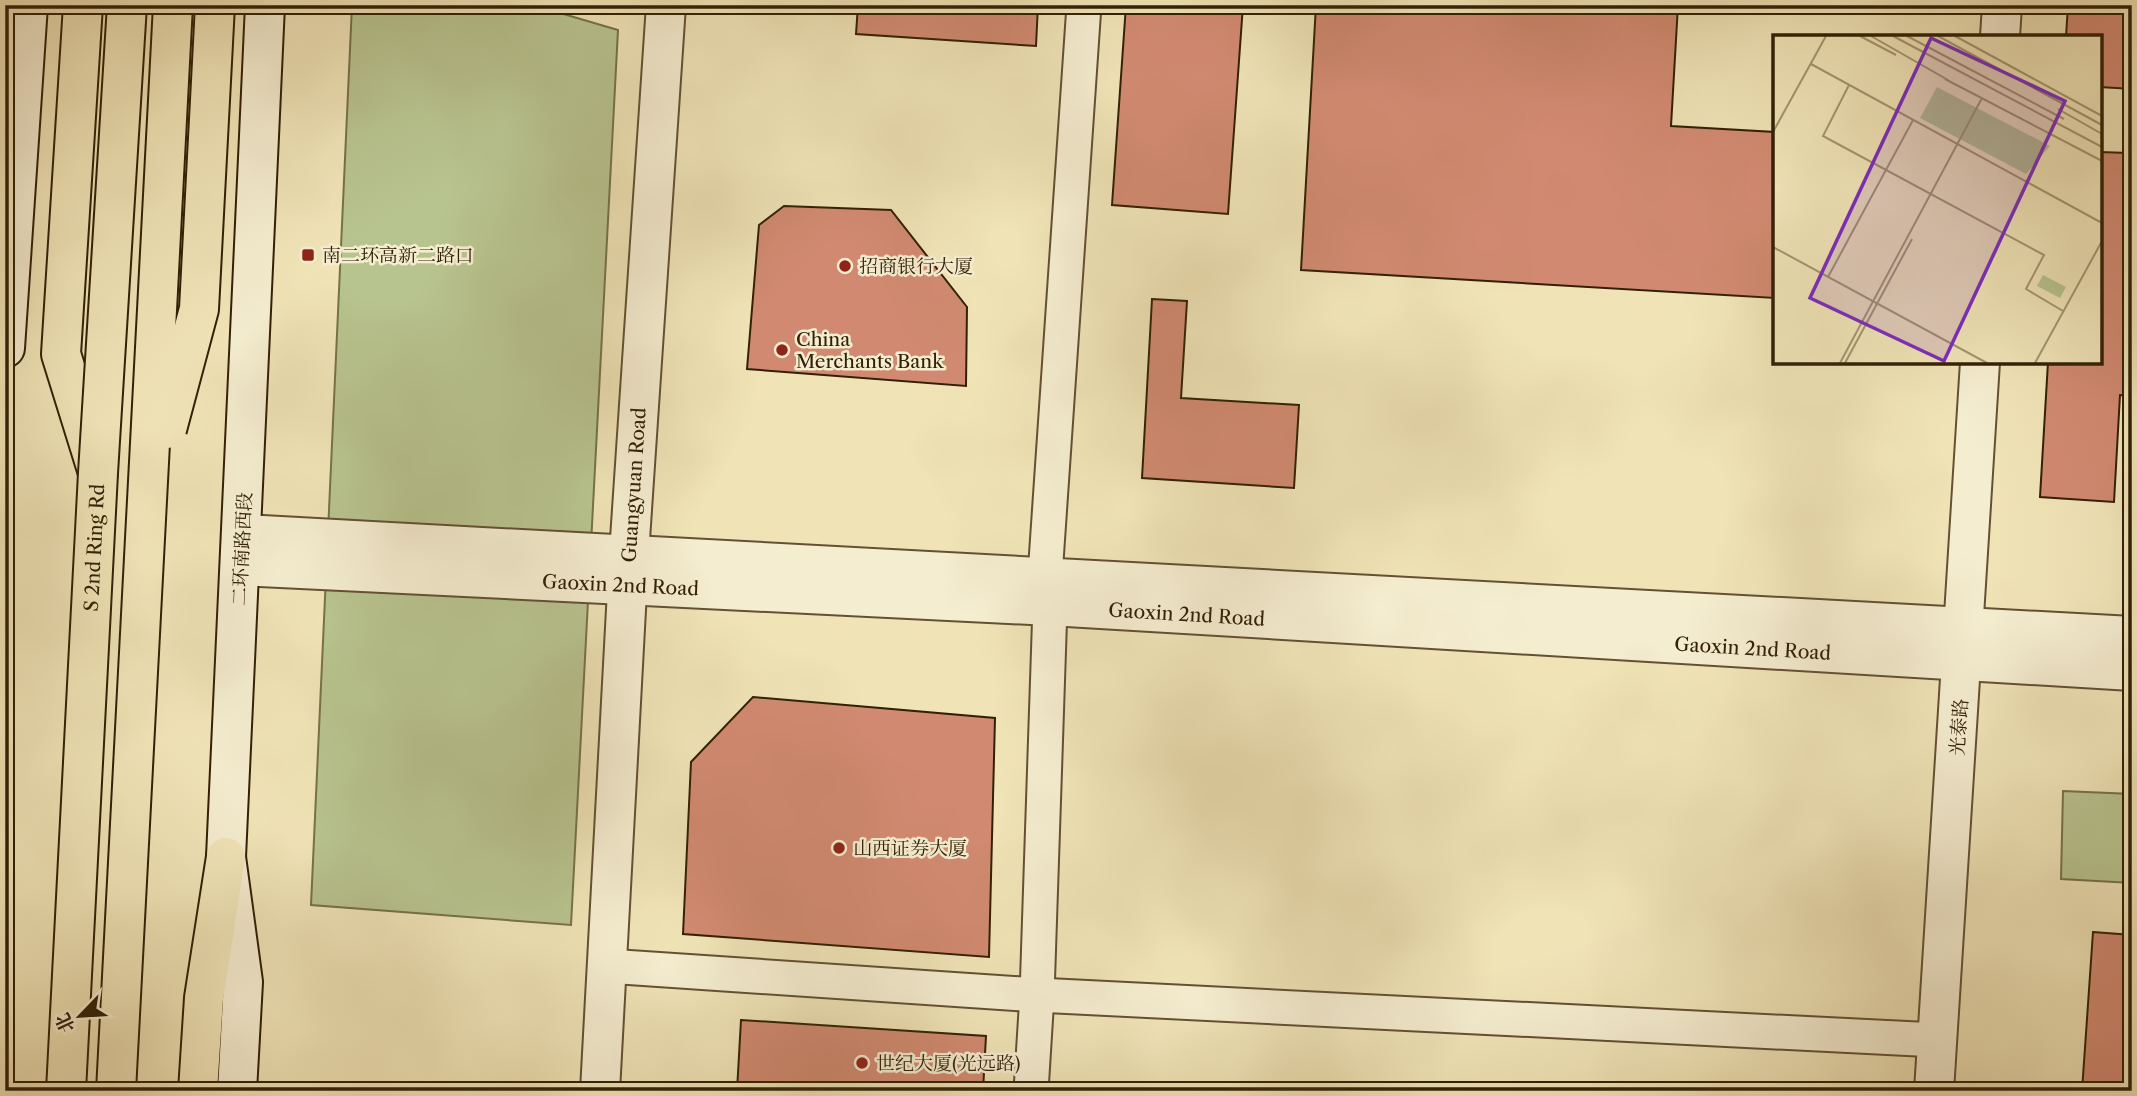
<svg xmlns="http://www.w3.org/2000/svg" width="2137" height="1096" viewBox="0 0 2137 1096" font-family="'Libre Caslon Text','Noto Serif SC',serif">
	<rect width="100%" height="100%" fill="#f0e4b7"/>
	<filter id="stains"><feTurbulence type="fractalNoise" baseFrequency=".00286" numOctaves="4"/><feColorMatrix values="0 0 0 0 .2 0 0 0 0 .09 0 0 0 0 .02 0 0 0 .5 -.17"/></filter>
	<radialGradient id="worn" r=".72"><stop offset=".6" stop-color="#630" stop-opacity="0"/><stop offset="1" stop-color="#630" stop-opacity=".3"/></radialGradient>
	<g fill="#b8c48f" stroke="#75724a" stroke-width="2">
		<path d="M352,5H533L618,30L571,925L311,905Z"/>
		<path d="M2063,791L2132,794V883L2061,879Z"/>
	</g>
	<g fill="#d18a71" stroke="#322006" stroke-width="2">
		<path d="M858,5H1038L1036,46L856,34Z"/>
		<path d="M1126,5H1243L1228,214L1112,205Z"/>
		<path d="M1316,5H1678L1671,126L1775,132V298L1301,270Z"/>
		<path d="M2068,5H2132V89L2100,87V37H2066Z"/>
		<path d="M2100,152L2128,153L2124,217H2132V396L2120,395L2114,502L2040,497L2048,362H2100Z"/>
		<path d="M784,206L891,210L967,307L966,386L747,369L759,225Z"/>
		<path d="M1152,299L1187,301L1181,398L1299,405L1294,488L1142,478Z"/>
		<path d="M753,697L995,718L989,957L683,934L691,762Z"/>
		<path d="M2093,932L2132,935V1091H2082Z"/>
		<path d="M741,1020L986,1036L983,1091H737Z"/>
	</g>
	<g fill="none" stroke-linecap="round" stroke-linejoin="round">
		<defs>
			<g id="minor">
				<path d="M607,966L1037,995L1937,1040"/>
				<path d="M1031,1091L1037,995L1050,606L1045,576L1084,5"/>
			</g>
			<g id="tertiary">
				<path d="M2000,37L2002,5"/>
				<path d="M243,534L2132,636"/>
				<path id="s1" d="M241,566L1050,606L2132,671"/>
				<path id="s2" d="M600,1091L629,554L666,5"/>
				<path d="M1934,1091L1980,362"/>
			</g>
			<g id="secondary">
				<path d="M5,348L28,5"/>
				<path d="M237,1091L243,982L226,857L265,5"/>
			</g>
			<g id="trunk">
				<path d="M83,5L61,354L98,473"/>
				<path d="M198,1091L204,998L226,857"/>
			</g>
		</defs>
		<use href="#minor" stroke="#625132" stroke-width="37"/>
		<use href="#tertiary" stroke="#625132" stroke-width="42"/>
		<use href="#secondary" stroke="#322006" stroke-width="42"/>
		<use href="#trunk" stroke="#322006" stroke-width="42"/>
		<use href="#minor" stroke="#f5edd0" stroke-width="33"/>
		<use href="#tertiary" stroke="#f5edd0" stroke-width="38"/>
		<use href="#secondary" stroke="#f5edd0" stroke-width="38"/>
		<use href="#trunk" stroke="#f0e4b7" stroke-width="38"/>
		<defs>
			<g id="trunk-bridge">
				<path d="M167,429L199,309L215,5"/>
				<path id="s3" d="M66,1091L98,473L127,5"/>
				<path d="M116,1091L173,5"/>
			</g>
		</defs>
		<use href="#trunk-bridge" stroke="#322006" stroke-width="42" stroke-linecap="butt"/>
		<use href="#trunk-bridge" stroke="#f0e4b7" stroke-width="38"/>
	</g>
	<g fill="#8f2418" stroke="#f5edd0" stroke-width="2.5">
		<rect x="301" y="248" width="14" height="14" rx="3.5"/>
		<circle cx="845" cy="266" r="7"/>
		<circle cx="782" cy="350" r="7"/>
		<circle cx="839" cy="848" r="7"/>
		<circle cx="862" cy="1063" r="7"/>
	</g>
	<g text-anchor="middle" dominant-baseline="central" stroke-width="5" stroke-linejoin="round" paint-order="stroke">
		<g font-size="19" fill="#322006" stroke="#f5edd0" text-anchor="start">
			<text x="322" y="255">南二环高新二路口</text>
			<text x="859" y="266">招商银行大厦</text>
			<text x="796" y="339">China<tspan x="796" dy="22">Merchants Bank</tspan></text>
			<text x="853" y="848">山西证券大厦</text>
			<text x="876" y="1063">世纪大厦(光远路)</text>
		</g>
		<g font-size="19" fill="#322006" stroke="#f5edd0">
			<text stroke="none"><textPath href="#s2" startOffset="607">Guangyuan Road</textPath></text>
			<text stroke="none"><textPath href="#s3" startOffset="544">S 2nd Ring Rd</textPath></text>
			<text transform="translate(242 549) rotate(-87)">二环南路西段</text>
			<text stroke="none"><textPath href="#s1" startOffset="380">Gaoxin 2nd Road</textPath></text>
			<text stroke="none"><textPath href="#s1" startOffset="947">Gaoxin 2nd Road</textPath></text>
			<text stroke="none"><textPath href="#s1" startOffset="1514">Gaoxin 2nd Road</textPath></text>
			<text transform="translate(1959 727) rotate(-86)">光泰路</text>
		</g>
	</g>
	<g transform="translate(1773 35)">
		<rect width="329" height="329" fill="#f0e4b7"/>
		<path d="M164,52L277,111L253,139L147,83ZM270,240L293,252L287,263L264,251Z" fill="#b8c48f"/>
		<path fill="none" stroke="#a49670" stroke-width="2" d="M87,1L123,20M98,1L175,45M120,1L329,112M134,1L291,84M165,1L329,90M182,1L329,81M38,29L329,188M172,44L329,126M76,50L50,101L271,220L253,254L290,276M285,74L329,99M0,97L53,1M0,212L214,328M55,242L140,85M67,328L209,63M72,328L139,204M262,328L329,206"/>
		<path fill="#7b2cbf" fill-opacity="0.15" stroke="#7b2cbf" stroke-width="3.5" d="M158,3L292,66L171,326L37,263Z"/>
		<rect width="329" height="329" fill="none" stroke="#322006" stroke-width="3.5"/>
	</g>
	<rect width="2137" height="1096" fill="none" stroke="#f0e4b7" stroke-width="28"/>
	<rect x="7" y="7" width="2123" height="1082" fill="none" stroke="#322006" stroke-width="3.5"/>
	<rect x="14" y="14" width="2109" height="1068" fill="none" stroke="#322006" stroke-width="2"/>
	<g transform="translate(80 1016) rotate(245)" stroke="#f5edd0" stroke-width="5" paint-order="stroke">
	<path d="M0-5L12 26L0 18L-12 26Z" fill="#322006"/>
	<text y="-10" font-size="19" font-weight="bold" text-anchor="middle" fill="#322006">北</text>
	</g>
	<rect width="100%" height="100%" filter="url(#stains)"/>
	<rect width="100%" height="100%" fill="url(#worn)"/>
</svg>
